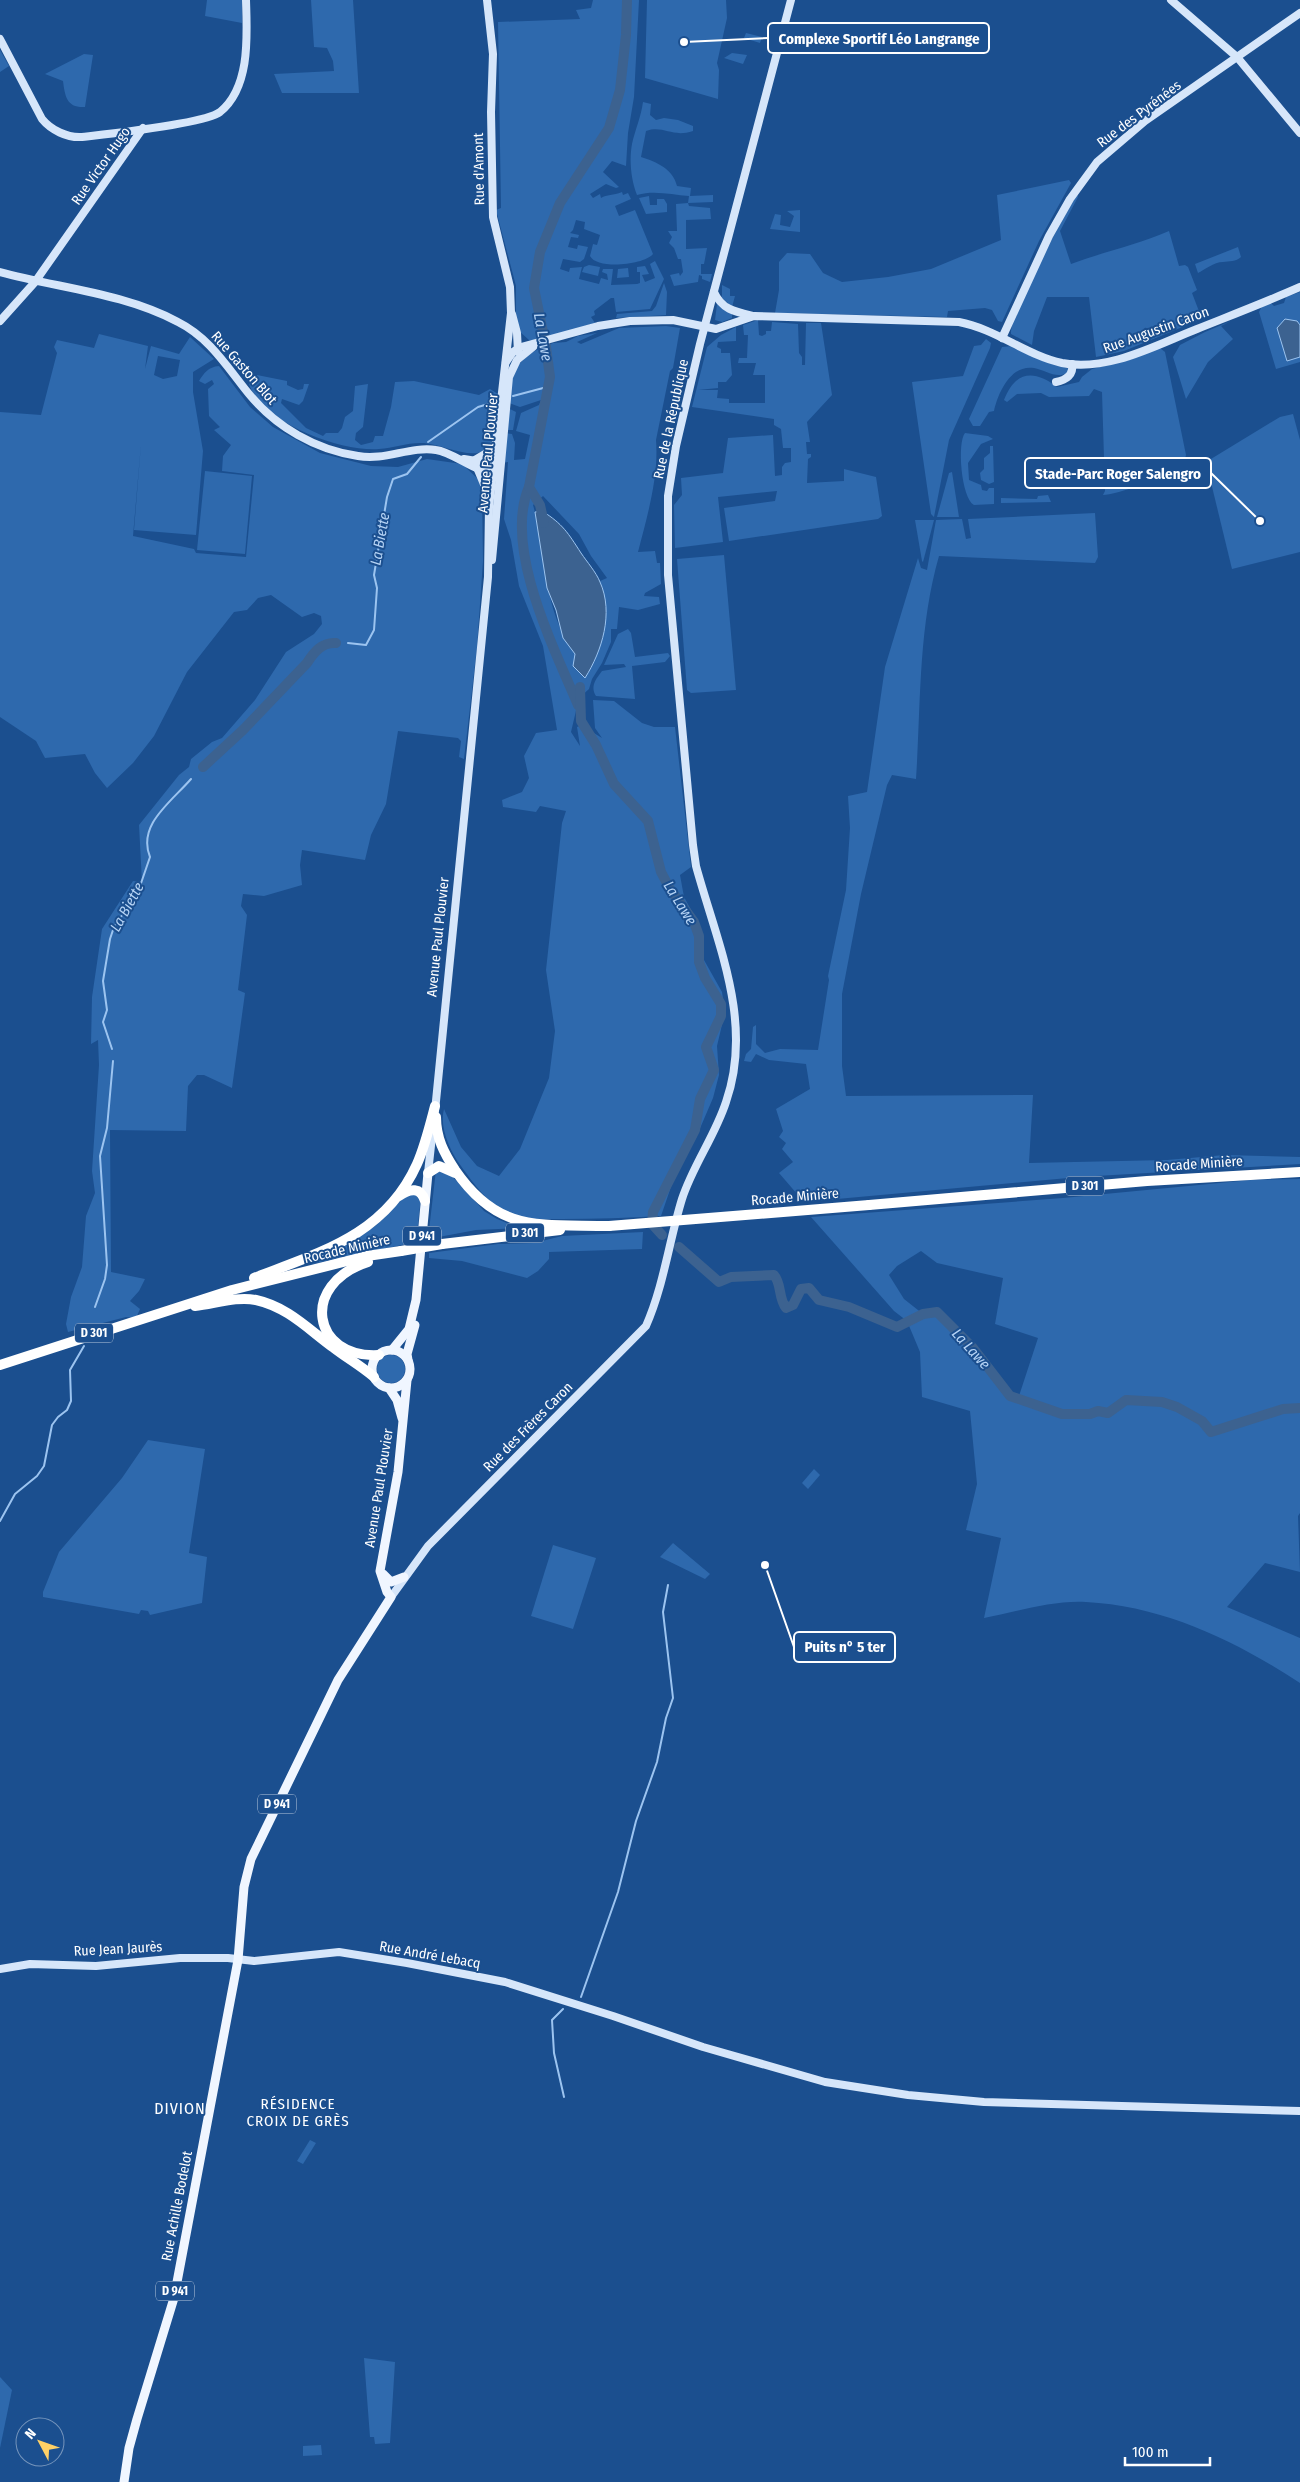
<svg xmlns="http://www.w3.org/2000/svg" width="1300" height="2482" viewBox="0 0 1300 2482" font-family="'Fira Sans Condensed',sans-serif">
	<rect width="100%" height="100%" fill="#1b4f8f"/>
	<g fill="#2e69ad" fill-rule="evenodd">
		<path d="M207,0H242V23L205,16Z"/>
		<path d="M311,0H353L359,93H282L274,74L334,71L333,61L327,48L314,47Z"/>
		<path d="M593,0H639L634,97L628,133L626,166L612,161L603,172L619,187L616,188L606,184L590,194L593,198L600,194L601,198C607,194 613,196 622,192L623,195L628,193L631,199L615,206L619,216L635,210L653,254C644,265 597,270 590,256L593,244L597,245L600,235L584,229L585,222L576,220L573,230L570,233L579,235L578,238L571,237L568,247L577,249L578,245L588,247L584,259L580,262L563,259L560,269L569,272L570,268L582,267L579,279L599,284L601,278L608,280L607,274L602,272L603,269H613L611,285L637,284L640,283V272H637V267L645,266L649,274L642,275L645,282L655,278L650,264L655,261L664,279L650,309L616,312L614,298H611L594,311L595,315L591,317L595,323L534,341L529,340L519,331L516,318V286L496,210L501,208L498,22L580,19L576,10L591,8Z"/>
		<path d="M647,0H726L727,18L717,63L719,70L718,99L645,78Z"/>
		<path d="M746,33L762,37L760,43L744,38Z"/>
		<path d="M0,50L9,66L0,72Z"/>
		<path d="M732,53L747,55L743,64L724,58Z"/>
		<path d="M84,54L93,55L85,107C67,108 65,97 63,81L45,74Z"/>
		<path d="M643,102L651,104L650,115L656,120L664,118L678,120L693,126V131C672,138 664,125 646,131L641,157C657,162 673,169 677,186L691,188L690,196L713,195V202L688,203L689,206L710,208L711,219L686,220V249L707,248L704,264H701V274H712L710,282L702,279V276L699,275L698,282L674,286L670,275L679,273L680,276L683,272L681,259H678L674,248L669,243L672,237L668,231H677L676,204L688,203L689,196C672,195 655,190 637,195C631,180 629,160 632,144C635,130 641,117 643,102Z"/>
		<path d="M1069,180L1071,183L1039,241L1002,322L998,321L992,310L985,308L948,311L947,317L775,313L779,290V262L787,253L810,254L823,273L842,282L888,277L931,269L1001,240L997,195Z"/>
		<path d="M1077,194L1078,197L1060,231L1071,264C1103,252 1137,245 1169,231L1179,266L1185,265L1188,267L1197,290L1192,293L1202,319L1124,351L1096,357L1089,297H1047L1034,331L1032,345L1011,334C1009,315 1065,215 1077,194Z"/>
		<path d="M649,196L650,205H657V199H664L667,204V212L646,214L639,198Z"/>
		<path d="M800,210V232L770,229L775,214L781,215L780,225L790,227L794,216L787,211Z"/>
		<path d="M1238,247L1241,257C1236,262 1229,261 1223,262C1214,262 1204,270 1198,273L1195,264Z"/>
		<path d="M589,265L600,267L598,276L582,272L584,267Z"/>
		<path d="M628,268L629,277L617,278L618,269Z"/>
		<path d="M664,283L667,292L666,315L616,318L617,314L652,311L656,306Z"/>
		<path d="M722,285L730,289V296H735L732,307L722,298Z"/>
		<path d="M1300,292V362L1276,369L1259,312L1262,306L1271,303L1274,306L1284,303L1286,297Z"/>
		<path d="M717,304L732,314V318L722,322L715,320Z"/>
		<path d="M758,320L759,335L762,336L766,334V331H771L772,322L798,324L799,353L802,357V365H805L806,323H821L832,395L807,422L810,442H806L807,454H811V457L808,459L807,483L844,481V469L876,477L882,516L878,519L729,541L724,508L775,501L777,491L718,497L723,542L675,548L674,505L682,495L681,478L723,473L728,438L773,435L775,476L782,475V467L785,463L791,462V448H783L781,429L774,425V419L692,407L707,347L721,335L736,327V341L718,342L717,347L721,349V353H730L732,375L726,382H718V388L698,390H718L717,398L729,399V403H765V375H753L756,363H738L739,358H747L748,335H744L743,325Z"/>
		<path d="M1231,321L1221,326L1233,339L1208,362L1186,399L1173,357L1180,345L1205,332Z"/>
		<path d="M666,326L680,328L673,368L670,371L656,440C659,477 647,517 638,552L655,551L657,563H660L661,584L645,593L644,596L659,597L660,604L638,610L619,607L617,629H611V642L602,663L592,679L589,689L579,698L571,732L580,746L577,727L587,723L589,730L602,738L595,728L593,700L614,701L642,723L654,727H675L691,867L680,875L684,897L700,926L704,940V960L722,992L725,1012L717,1046L719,1075L713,1098L695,1140L674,1178L661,1216C628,1218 595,1219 562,1219C544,1219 526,1221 509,1213C488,1204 474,1184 461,1166C450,1151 439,1127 444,1109L461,1147L477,1166L499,1176L520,1149L549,1078L555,1031L546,970L562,823L566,811L540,806L536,812L503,807L502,800L522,792L529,778L524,756L536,733L557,730L543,646L519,586L511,540L504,519L508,462L502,463L505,433L512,434L515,443L514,460L525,459L530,435L516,431L521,413L539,405L541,400L520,407L509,403L512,379L519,364L530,353L553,343L566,342L578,336L597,333L577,342L581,344L619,328ZM543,496L579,534L591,556L607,578L600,581L605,600L606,616L575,654C541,606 548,557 533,505Z"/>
		<path d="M99,334L148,346L145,369L151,346L179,354L190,337L214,359L193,372V392L203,451L196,535L134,530L141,444L133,536L194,549L196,553L246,557L254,475L222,471L223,456L231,445L214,430L220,427L209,416L208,389L214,384L212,380L205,384L199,381C204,373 208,367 219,366L250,407L273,427L320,453L371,466L398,467L427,459L462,464L477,478L482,488L483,561L477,647L464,759L459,757L461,741L458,738L398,731L386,804L371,835L365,860L302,850L300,865L302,885L264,896L243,894L241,906L247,915L238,990L245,993L232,1088L204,1075H197L188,1086L186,1131L110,1130L111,1272L145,1279L139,1291L130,1301L140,1309L136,1318L126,1317L68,1332L66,1324L71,1297L82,1267L86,1216L95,1193L92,1171L99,1065L98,1040L91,1044L92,997L102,929L133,881L142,882L139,825L179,775L189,767L191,759L212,742L222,738L255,700L286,652L314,634L322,624L321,616L314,613L302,617L271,595L258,598L247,610L234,612L187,672L154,736L133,763L107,788L95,773L85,754L45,758L36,741L0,717V412L41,415L57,353L54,347L57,340L94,348ZM158,356L180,360L177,376L163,379L154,375Z"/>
		<path d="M986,339L991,343L990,348L949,440L934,517L931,514L912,382L963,376L974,346L981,345Z"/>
		<path d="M1012,346L1054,365L1068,368V372C1058,380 1045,370 1034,368C1011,364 998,393 994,411L989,412L980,426H973L969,419L1002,347Z"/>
		<path d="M1160,348L1165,352L1186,455C1185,459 1184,463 1181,466C1172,476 1115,495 1103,495L1105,491L1102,392L1094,389L1089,396L1049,397L1041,393L1017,394L1007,402L1004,400C1015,371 1034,369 1057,387L1079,382L1082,377L1092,369L1129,360Z"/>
		<path d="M257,375L287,381V385L298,390L303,389L304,384H309L303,401L299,405L282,399L281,403L306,428L323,436L326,433H338L342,428L345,417L353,411L355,386L368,384L363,427L356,433L355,440L361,445L373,442L375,436H383L391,407L395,382L414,381L479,395L490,389L498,394C497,400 495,407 494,413C493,426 497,443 483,451C470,459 440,444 424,443C408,442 394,448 379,449C341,452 262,423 249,384Z"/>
		<path d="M508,408L516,412L513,430H505Z"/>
		<path d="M1293,414L1300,440V552L1232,569L1206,462L1280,417Z"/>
		<path d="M965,433L988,436L993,439L981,444L968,463L969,480L981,485L982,490L987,491L989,488H994V504L974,505C961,498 957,442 965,433Z"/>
		<path d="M990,446H993L994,482L989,484L981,480L980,473L984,469V458L990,453Z"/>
		<path d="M205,471L252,476L245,554L197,550Z"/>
		<path d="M952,472L959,517H937L949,473Z"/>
		<path d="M1048,495L1051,502L1001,503V498L1037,499L1038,496Z"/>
		<path d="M1095,513L1098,557L1095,563L939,556C918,629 921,704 916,779L892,775L887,785L861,894L842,994V1066L846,1096L1033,1095L1029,1163L1167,1160L1225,1155L1300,1157V1164L1079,1177L804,1202L779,1173L793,1162L782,1149L786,1143L779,1137L783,1131L776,1109L810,1089L806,1064L769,1060L756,1054L751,1062L744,1061L746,1054L751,1049L753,1027L756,1025V1044L765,1053L780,1049L818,1050L829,980L828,976L846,890L850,828L848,796L867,792L885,667L918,558L921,568L927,570L936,520L962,519L966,539L971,538L968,519Z"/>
		<path d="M915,520H934L923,562L922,561Z"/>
		<path d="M724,555L736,690L691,693L687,690L677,559Z"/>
		<path d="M628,629L631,633L635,657L668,653L670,656L665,662L632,666L635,699L596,696C590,686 596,679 602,671L626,667L624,664L604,665L618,634Z"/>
		<path d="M436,1170L453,1177L484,1211L497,1219L519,1228L476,1230L428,1239Z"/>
		<path d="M1300,1179V1513L1298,1516L1300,1572L1265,1563L1227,1607L1300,1638V1683C1236,1641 1164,1606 1086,1602C1053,1600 1016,1612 984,1618L1001,1538L966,1530L977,1484L970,1411L922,1397L920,1352L907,1321L894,1311L811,1217L1063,1198L1251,1180ZM921,1251L937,1263L1003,1278L995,1324L1038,1338L1018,1399L1010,1396L973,1348L943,1316L937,1312L923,1314L904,1299L889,1275L897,1266Z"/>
		<path d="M411,1192L421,1197L416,1242L312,1264C332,1245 360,1240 381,1221C391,1212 399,1198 411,1192Z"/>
		<path d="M643,1232L642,1249L549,1252V1259L538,1271L527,1278L462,1261L429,1258V1253L498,1244L534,1243L562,1236Z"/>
		<circle cx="391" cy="1369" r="14"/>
		<path d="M148,1440L205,1449L189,1553L207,1557L202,1603L150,1615L148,1611L141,1610L139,1614L43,1597V1592L59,1552L122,1478Z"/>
		<path d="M814,1469L820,1475L808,1489L802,1483Z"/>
		<path d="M673,1543L710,1574L705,1579L660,1557Z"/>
		<path d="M553,1545L596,1558L573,1629L531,1616Z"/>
		<path d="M310,2140L316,2143L303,2164L297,2161Z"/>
		<path d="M364,2358L395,2362L390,2443L375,2444L374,2437H370Z"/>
		<path d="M0,2377L12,2390L0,2448Z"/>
		<path d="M321,2445L322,2455L303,2456V2446Z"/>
	</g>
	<g fill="#3c6290" stroke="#9cc4f0">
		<path d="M1285,319L1297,321L1300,325V357L1287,361L1277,328Z"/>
		<path d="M542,511C563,524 568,533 581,553C587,562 596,572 600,582C614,613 602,651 585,678L573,666L575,654L563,638L556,610L547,588L535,512Z"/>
	</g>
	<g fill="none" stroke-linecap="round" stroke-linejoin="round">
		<g stroke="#9cc4f0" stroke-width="2">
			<path d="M513,396L547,387"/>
			<path d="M428,442L478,407L495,402"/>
			<path d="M348,643L366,645L374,630L377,588L374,575L387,497L393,479L407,474L421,457"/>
			<path d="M112,1049L103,1022L107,1010L103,981L110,939L114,927L138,892L150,857C137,825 171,802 191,779"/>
			<path d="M95,1307L105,1279L107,1265L100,1156L107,1128L113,1061"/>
			<path d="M0,1521L15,1494L37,1476L44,1466L52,1425L58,1417L67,1410L71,1401L70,1370L84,1346"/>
			<path d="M581,1997L618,1892L636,1821L657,1762L666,1718L673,1698L663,1612L668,1585"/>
			<path d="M563,2009L552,2020L554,2053L564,2097"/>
		</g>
		<g stroke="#3c6290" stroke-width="10">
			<path d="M529,487C503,547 554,648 578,705"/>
			<path d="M544,523L540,505L529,487L550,377L546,347L534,288L540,252L560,203L609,128L620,90L626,35L627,0"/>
			<path d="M580,687L581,721L596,745L614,784L648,821L661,872L670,889L694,922L699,936V962L705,978L721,1004V1016L706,1047L714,1070L700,1099L695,1130L653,1212L652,1224L662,1235"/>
			<path d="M203,767L243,730L307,663C314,652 322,642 336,643"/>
			<path d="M679,1247L719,1282L731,1277L774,1275C782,1284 778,1298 786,1308L793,1305L801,1289L809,1288L819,1300L849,1307L897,1327L923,1314L937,1312L973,1348L1010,1396L1062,1414H1090L1098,1411L1108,1413L1126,1400L1162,1402L1177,1407L1202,1421L1211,1432L1283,1409L1300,1408"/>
		</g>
		<g stroke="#d6e6fa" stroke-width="8">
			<path d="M1171,0L1237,57L1300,133"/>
			<path d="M0,39L42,119C51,130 67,138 82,137C108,134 204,124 220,112C251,87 247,34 246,0"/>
			<path d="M0,272C58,288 124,293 178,322C210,338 227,367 249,394C276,427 316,450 358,456C385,461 410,446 436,450C454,452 481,477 495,471L500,462"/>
			<path d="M714,292C722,310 736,312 754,316"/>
			<path d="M512,314L517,333L518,352"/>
			<path d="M0,321L35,282L143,128"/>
			<path d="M1002,338L1049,236L1070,199L1097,162L1145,121L1300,13"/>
			<path d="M506,362L513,352L521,347L598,326L630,321L673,320L716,329L754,316L959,322C996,329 1026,355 1062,363C1108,372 1156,345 1197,329C1232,315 1266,302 1300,287"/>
			<path d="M1056,382C1066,380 1074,375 1072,364"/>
			<path d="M464,459L488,463L494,470"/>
			<path d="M475,460L485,454L495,444"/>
			<path d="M478,470L488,494"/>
			<path d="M492,560L509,377L517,360L533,347"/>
			<path d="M435,1111L488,577L489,507L511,313L510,287L493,217L491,112L493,54L487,0"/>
			<path d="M428,1173L433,1127"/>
			<path d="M391,1597L428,1546L646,1326C664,1285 669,1241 682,1199C693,1165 715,1136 726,1102C754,1022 717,943 696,866L693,845L668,575V496L676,446L700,344L791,0"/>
			<path d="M0,1969L30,1964L96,1966L180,1958H228L254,1961L339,1952L407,1963L505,1982L613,2016L703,2047L825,2082L908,2095L984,2102L1300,2111"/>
		</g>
		<g stroke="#f0f6ff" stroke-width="9">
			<path d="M392,1350L409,1329L416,1300L428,1173"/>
			<circle cx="391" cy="1369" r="19"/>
			<path d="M408,1360L407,1354L415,1325"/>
			<path d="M389,1388L397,1400L402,1418"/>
			<path d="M383,1574L391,1582L404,1577"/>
			<path d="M124,2482L129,2448L137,2419L174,2298L238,1960L244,1887L251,1859L338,1680L391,1597L387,1592L380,1571L398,1472L407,1380"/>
		</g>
		<g stroke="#fff" stroke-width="10">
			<path d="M436,1117C436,1138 444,1153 455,1170C499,1234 540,1224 609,1226"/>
			<path d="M428,1173L439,1166L455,1173"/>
			<path d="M399,1196C410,1188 421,1187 425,1201"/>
			<path d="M869,1205L1147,1181L1300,1172"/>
			<path d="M442,1244L560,1230"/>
			<path d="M368,1262C299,1284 312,1359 379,1355"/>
			<path d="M254,1278C321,1252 385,1235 417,1164C425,1146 430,1125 435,1106"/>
			<path d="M195,1306C214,1304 237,1296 256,1300C288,1307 309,1330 334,1348C347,1358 361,1366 374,1377"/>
			<path d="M0,1365L232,1290L367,1256L401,1251"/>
		</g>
		<g stroke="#fff" stroke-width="10">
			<path d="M609,1226L869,1205"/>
			<path d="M401,1251L442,1244"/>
		</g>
	</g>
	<g text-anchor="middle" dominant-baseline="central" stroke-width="4" stroke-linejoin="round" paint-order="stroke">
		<g fill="#1b4f8f" stroke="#bbcadd" stroke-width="1">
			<rect x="1066" y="1176.5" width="38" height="19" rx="4"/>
			<rect x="506" y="1223.5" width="38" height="19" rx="4"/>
			<rect x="403" y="1226.5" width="38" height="19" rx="4"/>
			<rect x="75" y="1323.5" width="38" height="19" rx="4"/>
			<rect x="258" y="1794.5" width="38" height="19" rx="4"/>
			<rect x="156" y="2281.5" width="38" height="19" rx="4"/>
		</g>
		<g font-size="12" font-weight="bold" fill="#fff">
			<text x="1085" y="1186">D 301</text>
			<text x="525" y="1233">D 301</text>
			<text x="422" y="1236">D 941</text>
			<text x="94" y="1333">D 301</text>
			<text x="277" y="1804">D 941</text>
			<text x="175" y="2291">D 941</text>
		</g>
		<g font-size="14" fill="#fff" stroke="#1b4f8f">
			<text transform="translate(1139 114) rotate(-37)">Rue des Pyrénées</text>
			<text transform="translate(101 166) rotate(-55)">Rue Victor Hugo</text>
			<text transform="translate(479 169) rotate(-91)">Rue d'Amont</text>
			<text transform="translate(1156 330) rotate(-20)">Rue Augustin Caron</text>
			<text transform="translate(244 368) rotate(49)">Rue Gaston Blot</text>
			<text transform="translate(671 419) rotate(-78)">Rue de la République</text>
			<text transform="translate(488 453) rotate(-85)">Avenue Paul Plouvier</text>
			<text transform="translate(438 937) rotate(-84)">Avenue Paul Plouvier</text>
			<text transform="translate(1199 1164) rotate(-4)">Rocade Minière</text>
			<text transform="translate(795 1197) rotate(-5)">Rocade Minière</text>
			<text transform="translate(347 1249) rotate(-13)">Rocade Minière</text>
			<text transform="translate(528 1427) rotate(-45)">Rue des Frères Caron</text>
			<text transform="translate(379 1488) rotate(-81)">Avenue Paul Plouvier</text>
			<text transform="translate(118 1949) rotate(-3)">Rue Jean Jaurès</text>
			<text transform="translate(430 1955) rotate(10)">Rue André Lebacq</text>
			<text transform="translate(177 2206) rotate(-79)">Rue Achille Bodelot</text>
		</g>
		<g font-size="15" font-style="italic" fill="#b5d3f5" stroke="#1b4f8f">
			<text transform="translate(543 337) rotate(80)">La Lawe</text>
			<text transform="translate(380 539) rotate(-80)">La Biette</text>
			<text transform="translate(680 903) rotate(58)">La Lawe</text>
			<text transform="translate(127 907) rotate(-61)">La Biette</text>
			<text transform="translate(971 1349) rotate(48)">La Lawe</text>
		</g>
		<g font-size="15" letter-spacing="1" fill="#fff" stroke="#1b4f8f">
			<text x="298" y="2104">RÉSIDENCE<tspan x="298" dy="17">CROIX DE GRÈS</tspan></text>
		</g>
		<g font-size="16" letter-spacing="1" fill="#fff" stroke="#1b4f8f">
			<text x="180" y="2108">DIVION</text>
		</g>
	</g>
	<path fill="none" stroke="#fff" stroke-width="2" d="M684 42L768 38M1260 521L1211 473M765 1565L794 1647"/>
	<g fill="#fff" stroke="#1b4f8f" stroke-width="2">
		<circle cx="684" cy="42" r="5"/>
		<circle cx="1260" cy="521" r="5"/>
		<circle cx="765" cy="1565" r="5"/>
	</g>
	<g fill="#1b4f8f" stroke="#fff" stroke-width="2">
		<rect x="768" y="23" width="221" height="30" rx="5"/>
		<rect x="1025" y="458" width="186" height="30" rx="5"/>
		<rect x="794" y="1632" width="101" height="30" rx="5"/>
	</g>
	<g font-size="15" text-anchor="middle" font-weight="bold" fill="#fff">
		<text x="879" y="44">Complexe Sportif Léo Langrange</text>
		<text x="1118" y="479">Stade-Parc Roger Salengro</text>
		<text x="845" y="1652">Puits n° 5 ter</text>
	</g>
	<g transform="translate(40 2442) rotate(311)"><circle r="24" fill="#1b4f8f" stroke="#7695bc"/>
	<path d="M0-4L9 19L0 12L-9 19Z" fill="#ffd166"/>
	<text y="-8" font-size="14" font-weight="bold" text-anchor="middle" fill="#ffffff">N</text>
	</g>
	<path d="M1125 2457v8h85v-8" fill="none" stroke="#ffffff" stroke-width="2.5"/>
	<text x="1132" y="2457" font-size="15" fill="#ffffff" stroke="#1b4f8f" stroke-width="4" paint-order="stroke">100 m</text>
</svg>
